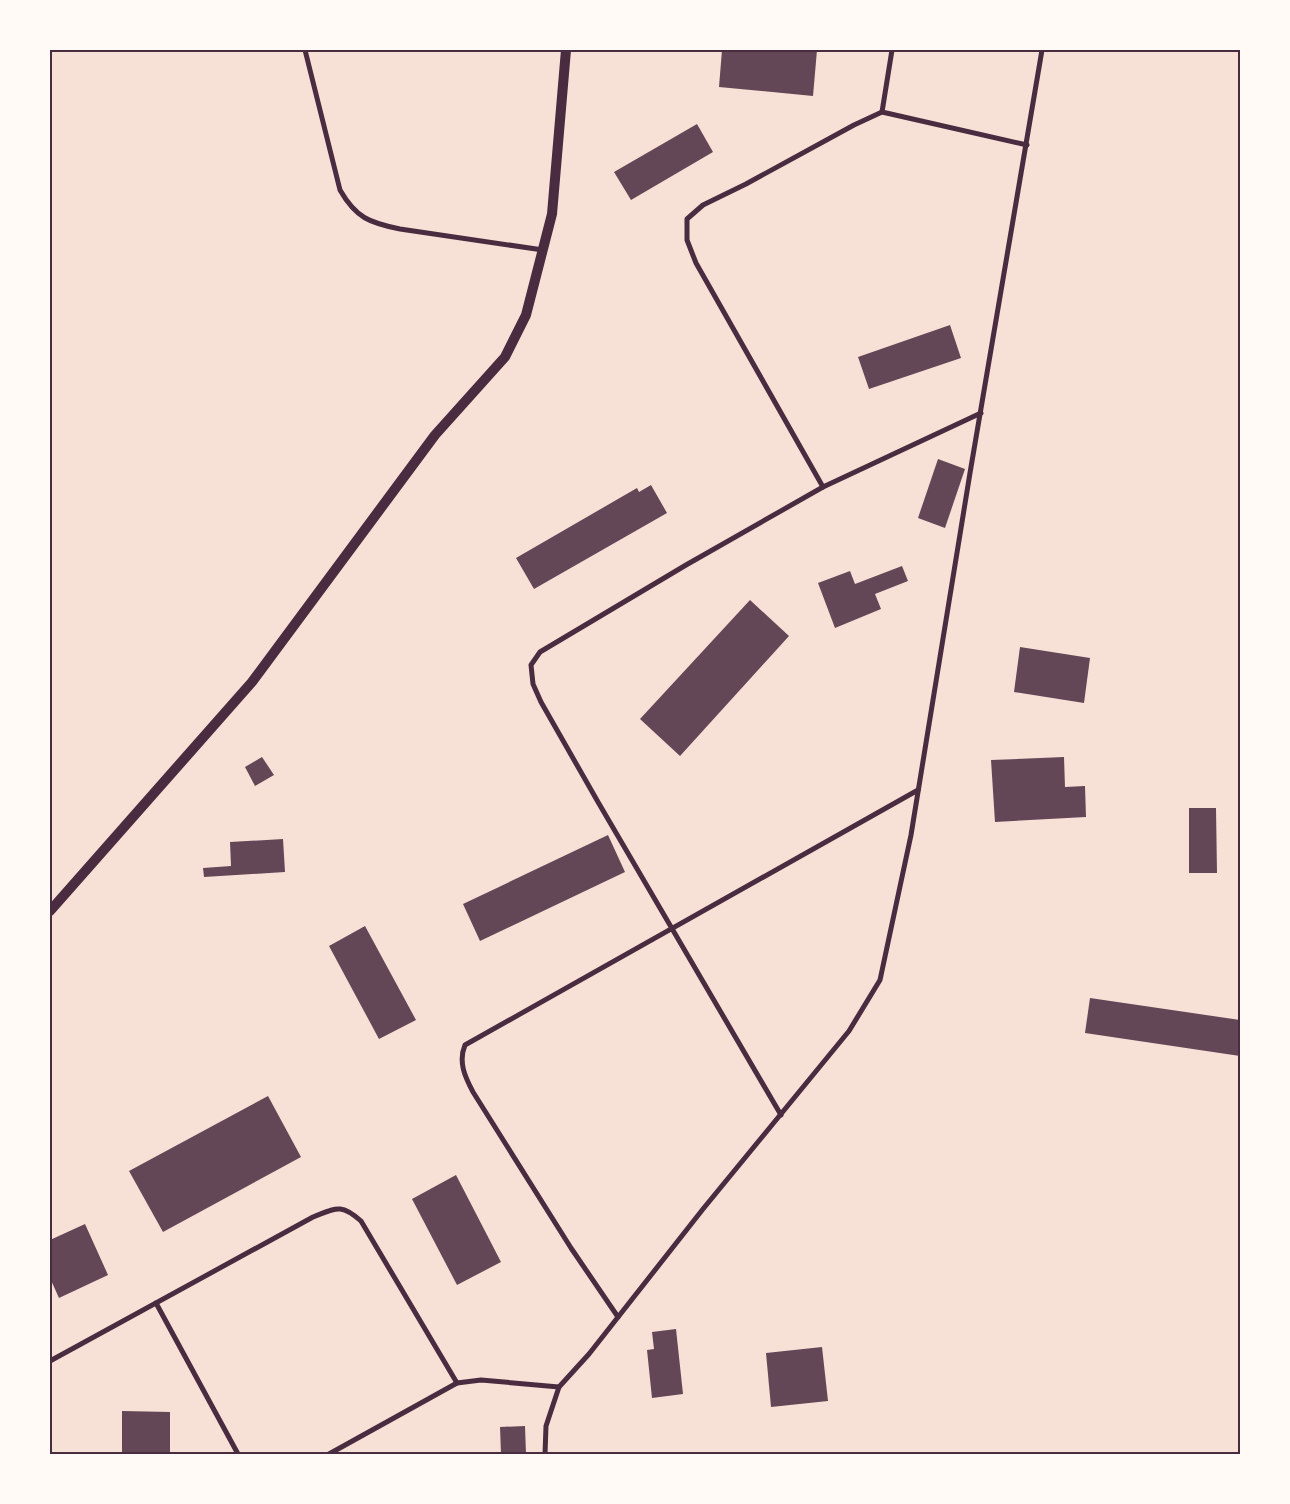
<svg xmlns="http://www.w3.org/2000/svg" width="1290" height="1504" viewBox="0 0 1290 1504" font-family="'Alegreya Sans',sans-serif">
	<rect width="100%" height="100%" fill="#f7e1d7"/>
	<g fill="#644757">
		<path d="M722,50H817L813,96L719,87Z"/>
		<path d="M697,124L713,152L631,200L614,172Z"/>
		<path d="M950,325L961,358L869,389L858,357Z"/>
		<path d="M938,459L965,469L945,528L918,518Z"/>
		<path d="M651,485L667,513L534,589L516,558L637,488L639,492Z"/>
		<path d="M902,566L908,581L875,594L881,609L835,628L818,583L850,571L855,584Z"/>
		<path d="M750,600L789,636L680,756L640,719Z"/>
		<path d="M1020,647L1090,658L1084,703L1014,692Z"/>
		<path d="M262,757L274,775L255,786L245,767Z"/>
		<path d="M1064,757L1065,787L1085,786L1086,817L995,822L991,760Z"/>
		<path d="M1189,808H1216L1217,873H1189Z"/>
		<path d="M608,835L625,872L480,941L463,904Z"/>
		<path d="M283,839L285,872L204,877L203,868L231,866L230,842Z"/>
		<path d="M365,926L416,1020L379,1039L329,946Z"/>
		<path d="M1090,998L1240,1020V1056L1085,1033Z"/>
		<path d="M268,1096L301,1157L163,1232L129,1171Z"/>
		<path d="M456,1175L501,1262L457,1285L412,1199Z"/>
		<path d="M85,1224L108,1275L59,1298L50,1278V1240Z"/>
		<path d="M676,1329L683,1394L652,1398L647,1350L654,1349L652,1332Z"/>
		<path d="M822,1347L828,1401L771,1407L766,1353Z"/>
		<path d="M122,1411L170,1412V1454H122Z"/>
		<path d="M525,1426L526,1454H501L500,1427Z"/>
	</g>
	<g fill="none" stroke-linecap="round" stroke-linejoin="round">
		<g stroke="#4a2c40" stroke-width="5">
			<path d="M305,50L340,190C356,218 370,223 400,229L543,250"/>
			<path d="M892,50L882,112L1027,145"/>
			<path d="M882,112L854,125L746,184L703,205L687,219V240L696,263L823,487L981,413"/>
			<path d="M781,1115L598,802L541,702L533,684L531,665L540,652L686,565L823,487"/>
			<path d="M156,1303L238,1454"/>
			<path d="M618,1317L571,1248L473,1092C465,1077 458,1062 465,1045L918,790"/>
			<path d="M50,1361L313,1217C336,1208 341,1203 361,1221L457,1383"/>
			<path d="M329,1454L457,1383L481,1380L559,1387"/>
			<path d="M545,1454L546,1426L559,1387L589,1354L703,1209L849,1031L880,980L911,835L970,473L1042,50"/>
		</g>
		<path stroke="#4a2c40" stroke-width="10" d="M50,911L252,682L435,435L505,357L526,315L552,214L566,50"/>
	</g>
	<rect width="1290" height="1504" fill="none" stroke="#fffaf5" stroke-width="102"/>
	<rect x="51" y="51" width="1188" height="1402" fill="none" stroke="#4a2c40" stroke-width="2"/>
</svg>
